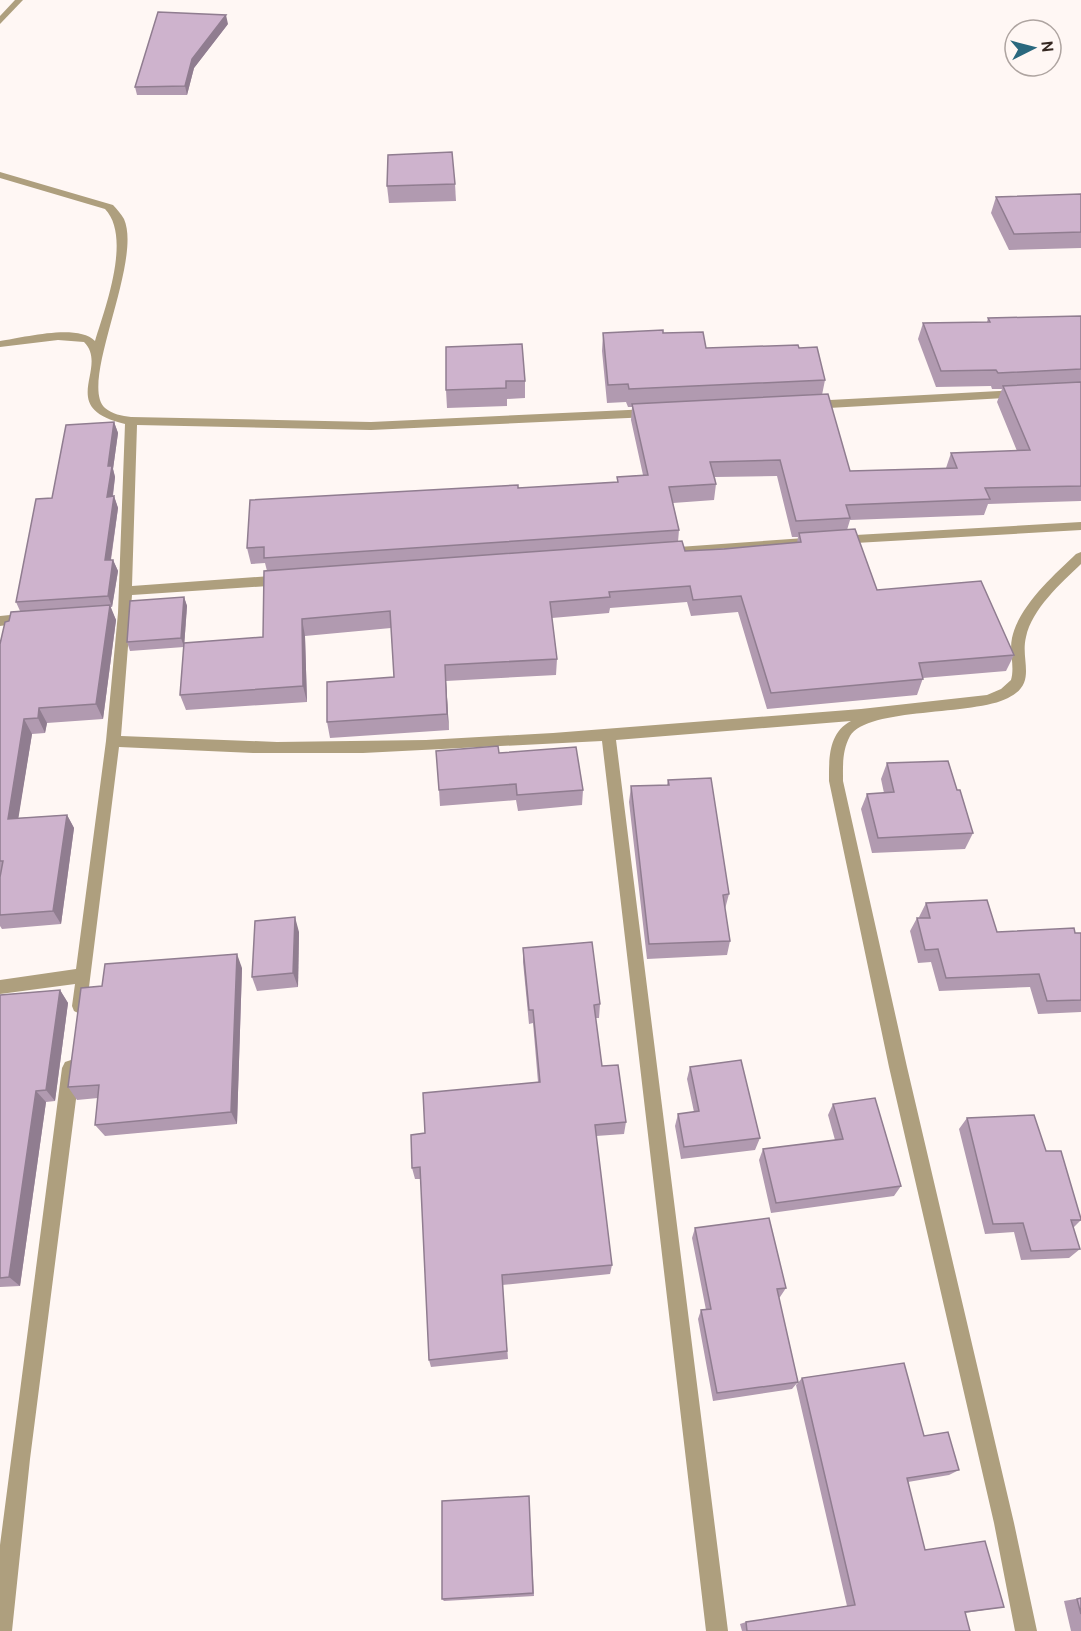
<svg xmlns="http://www.w3.org/2000/svg" width="1081" height="1631" viewBox="0 0 1081 1631" font-family="Cabin,sans-serif">
	<rect width="100%" height="100%" fill="#fff7f4"/>
	<g fill="none" stroke-linecap="round" stroke-linejoin="round">
		<g fill="#ae9f7e" fill-rule="evenodd">
			<path d="M15,0H23L0,24V16Z"/>
			<path d="M0,172L113,205C117,209 121,214 124,219C143,262 78,384 105,408C112,414 122,416 131,417L371,422L650,409L656,413L650,417L371,430L137,425L132,586L284,575L291,580L284,585L132,595L121,736L277,742L426,740L553,733L861,709L987,695L1001,689L1011,680C1015,666 1009,652 1012,638C1019,606 1053,576 1076,554L1081,552V564C1061,583 1032,609 1026,637C1020,661 1038,683 1008,698C974,716 868,707 850,736C842,751 843,765 843,781L907,1067L1014,1523L1037,1631H1015L994,1523L889,1067L829,781C829,759 828,733 851,721L616,740L728,1631H706L602,741L363,753H253L119,747L86,1011L80,1014L74,1011L72,1006L75,984L0,994V980L76,969L106,741L118,613L125,424C55,408 110,368 84,342L58,340L0,347V341C23,338 77,323 95,341C105,308 132,237 105,209L0,178Z"/>
			<path d="M1018,390L1022,391V397L811,409L805,405L811,401Z"/>
			<path d="M1081,522V530L838,544L832,540L838,536Z"/>
			<path d="M805,538L811,542L805,546L664,556L658,552L664,548Z"/>
			<path d="M30,613L35,615L37,618L35,621L0,626V616Z"/>
			<path d="M71,1060L77,1062L80,1068L30,1459L12,1631H0V1545L62,1068L65,1062Z"/>
		</g>
	</g>
	<g fill="#b19ab0" fill-rule="evenodd">
		<path d="M228,24L194,68L187,95H137L135,87Z"/>
		<path d="M455,184L456,201L389,203L387,186Z"/>
		<path d="M1081,194V248L1009,250L991,213L996,197Z"/>
		<path d="M1081,316V501L988,504L984,515L850,520L847,530L877,590L1014,655L1006,671L923,678L917,695L767,709L738,612L691,616L687,602L610,608L609,613L552,618L557,659L556,675L446,681L449,730L330,738L327,722L394,677L391,628L305,636L307,702L186,710L180,695L263,637L267,571L265,563L251,564L247,548L518,488L617,482V477L643,475L631,420L632,407H628L626,402L607,403L602,351L603,333H663L706,348H799L825,380L822,395L850,471L946,468L951,453L1017,451L997,402L1002,389H992L991,386L936,387L918,339L923,323L987,322L988,318ZM777,476L792,537H798L797,543L685,551L678,542L679,530L673,503L714,500L716,484L715,477Z"/>
		<path d="M446,347L525,381V398L507,399V406L447,408L446,390Z"/>
		<path d="M114,422L118,433L113,469L115,477L113,496H114L118,508L111,560H113L118,571L112,607H110L116,620L103,719L47,723L45,733L32,734L18,818L67,815L74,828L61,924L2,929L0,926V644L9,621L20,611L16,602L52,498Z"/>
		<path d="M184,597L187,606L184,647L130,651L127,642Z"/>
		<path d="M499,753L583,790L582,805L518,811L516,800L440,806L439,790Z"/>
		<path d="M887,763L957,790L973,833L965,849L872,853L861,809L867,794L884,793L881,779Z"/>
		<path d="M668,780L729,894L725,909L730,941L727,955L647,959L629,802L631,786L667,785Z"/>
		<path d="M926,903L997,932L1081,933V1012L1038,1014L1030,987L939,991L931,962L918,963L910,931L917,918H920L919,917Z"/>
		<path d="M299,932L298,987L257,991L252,977Z"/>
		<path d="M523,948L600,1004L599,1018H595L602,1066L626,1122L624,1134L596,1136L612,1265L610,1274L502,1285L508,1359L431,1367L429,1360L421,1179H415L412,1168L538,1082L533,1023L529,1024L523,962Z"/>
		<path d="M242,968L237,1124L105,1136L95,1125L98,1098L77,1100L68,1087L102,986Z"/>
		<path d="M60,990L68,1003L55,1101L46,1102L20,1286L0,1287V995Z"/>
		<path d="M690,1067L760,1138L755,1150L681,1159L675,1126L678,1114L694,1112L687,1079Z"/>
		<path d="M833,1104L901,1186L894,1196L771,1213L759,1160L763,1149L835,1140L828,1115Z"/>
		<path d="M967,1118L1046,1151L1081,1220L1073,1228L1080,1249L1069,1258L1021,1260L1014,1232L985,1234L959,1129Z"/>
		<path d="M695,1228L786,1288L780,1297L779,1298L798,1382L792,1389L713,1401L698,1319L701,1310H706L692,1238Z"/>
		<path d="M802,1378L924,1436L959,1470L949,1475L908,1482L925,1550L1004,1607L965,1613L970,1631H742L740,1624L746,1622L847,1606L796,1385Z"/>
		<path d="M529,1496L534,1596L444,1601L442,1599Z"/>
		<path d="M1081,1598V1631H1071L1064,1601Z"/>
	</g>
	<g fill="#907d90">
		<path d="M226,15L228,24L194,68L187,95L185,86L192,59Z"/>
		<path d="M114,422L118,433L113,469L115,477L111,508L107,497L108,466Z"/>
		<path d="M114,496L118,508L109,571L105,560Z"/>
		<path d="M113,560L118,571L112,607L108,596Z"/>
		<path d="M184,597L187,606L184,647L181,638Z"/>
		<path d="M110,605L116,620L103,719L96,704Z"/>
		<path d="M302,619L305,636L307,702L303,686Z"/>
		<path d="M445,665L446,681L449,730L447,714Z"/>
		<path d="M39,708L47,723L45,733L38,718Z"/>
		<path d="M24,719L32,734L16,833L8,819Z"/>
		<path d="M67,815L74,828L61,924L53,911Z"/>
		<path d="M295,917L299,932L298,987L293,973Z"/>
		<path d="M237,954L242,968L237,1124L231,1112Z"/>
		<path d="M60,990L68,1003L55,1101L46,1090Z"/>
		<path d="M36,1091L46,1102L20,1286L9,1277Z"/>
	</g>
	<g fill="#ceb3cd" stroke="#907d90" stroke-width="1.5">
		<path d="M158,12L226,15L192,59L185,86L135,87Z"/>
		<path d="M452,152L455,184L387,186L388,155Z"/>
		<path d="M1081,194V232L1014,234L996,197Z"/>
		<path d="M1081,316V369L998,373L996,370L941,371L923,323L990,322L988,318Z"/>
		<path d="M663,330V333L703,332L706,348L798,345L799,348L817,347L825,380L629,389L628,384L608,385L603,333Z"/>
		<path d="M522,344L525,381H506V388L446,390V347Z"/>
		<path d="M1081,382V486L985,488L990,499L846,505L850,518L796,521L780,460L710,462L716,484L669,487L679,530L264,558V547L247,548L250,500L518,485V488L618,482L617,477L648,475L632,404L828,394L850,471L957,468L951,453L1030,450L1003,386Z"/>
		<path d="M114,422L108,466H112L107,497L114,496L105,560H113L108,596L16,602L36,499L52,498L66,425Z"/>
		<path d="M855,529L877,590L981,581L1014,655L919,663L923,679L771,693L741,596L693,600L690,586L609,592L610,597L550,602L557,659L445,665L447,714L327,722V682L394,677L390,611L302,619L303,686L180,695L184,643L263,637L264,571L682,541L685,551L724,549L801,542L799,533Z"/>
		<path d="M184,597L181,638L127,642L130,601Z"/>
		<path d="M110,605L96,704L39,708L38,718L24,719L8,819L67,815L53,911L0,915V877L3,861H0V644L5,622L9,621L11,612Z"/>
		<path d="M498,746L499,753L576,747L583,790L517,795L516,784L439,790L436,751Z"/>
		<path d="M948,761L957,790H960L973,833L878,838L867,794L894,792L887,763Z"/>
		<path d="M711,778L729,894L723,895L730,941L649,944L631,786L669,785L668,780Z"/>
		<path d="M987,900L997,932L1074,928L1075,933H1081V1000L1047,1001L1039,974L946,978L938,949L925,950L917,918H930L926,903Z"/>
		<path d="M295,917L293,973L252,977L255,921Z"/>
		<path d="M592,942L600,1004L594,1005L602,1066L618,1065L626,1122L595,1125L612,1265L502,1275L507,1351L429,1360L420,1167L412,1168L411,1135L425,1133L423,1093L540,1082L533,1010H529L523,948Z"/>
		<path d="M237,954L231,1112L95,1125L99,1085L68,1087L81,988L102,986L105,964Z"/>
		<path d="M60,990L46,1090L36,1091L9,1277L0,1278V995Z"/>
		<path d="M741,1060L760,1138L684,1147L678,1114L699,1111L690,1067Z"/>
		<path d="M875,1098L901,1186L776,1203L763,1149L843,1139L833,1104Z"/>
		<path d="M1034,1115L1046,1151H1061L1081,1219V1220H1071L1080,1249L1031,1251L1023,1223L993,1224L967,1118Z"/>
		<path d="M769,1218L786,1288L777,1289L798,1382L717,1393L701,1310L711,1309L695,1228Z"/>
		<path d="M904,1363L924,1436L948,1432L959,1470L907,1478L925,1550L985,1541L1004,1607L965,1612L970,1631H747L746,1622L855,1605L802,1378Z"/>
		<path d="M529,1496L533,1593L442,1599V1501Z"/>
		<path d="M1081,1598V1614L1077,1599Z"/>
	</g>
	<g transform="translate(1033 48) rotate(84)"><circle r="28" fill="#fff7f4" stroke="#aea4a0" stroke-width="1.5"/>
	<path d="M0-4.5L10 22L0 15L-10 22Z" fill="#2a687e"/>
	<text y="-9" font-size="16" font-weight="bold" text-anchor="middle" fill="#352721">N</text>
	</g>
</svg>
